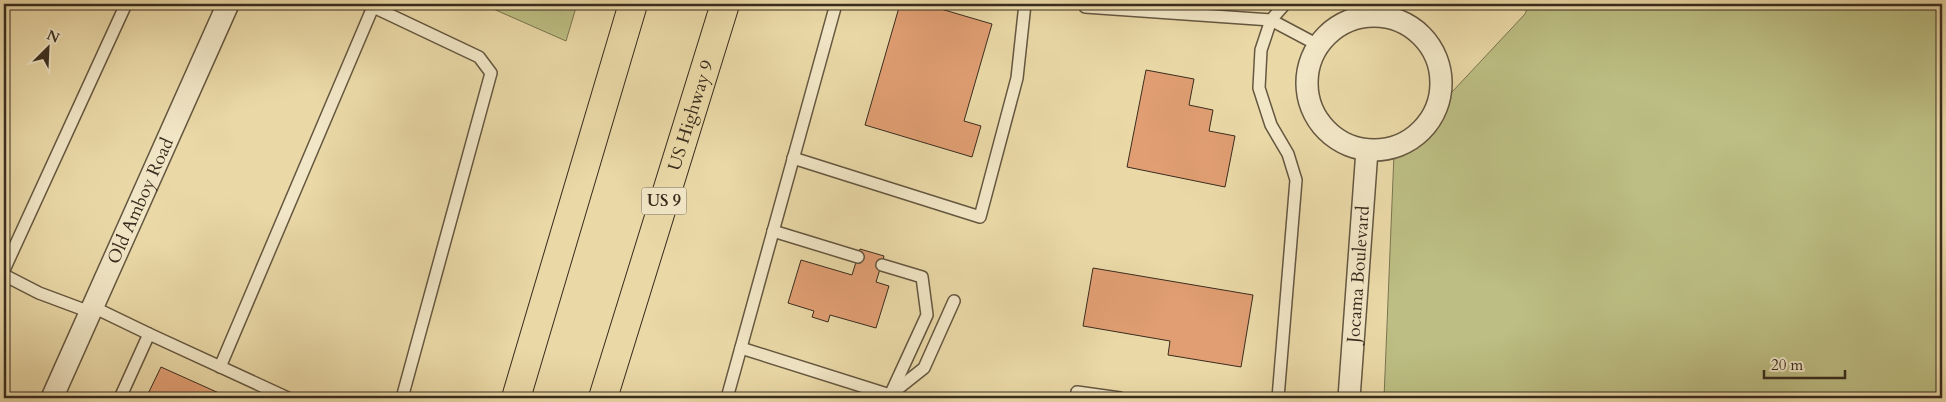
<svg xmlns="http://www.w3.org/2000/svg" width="1946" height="402" viewBox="0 0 1946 402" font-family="Cardo,serif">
	<rect width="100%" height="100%" fill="#ead9a7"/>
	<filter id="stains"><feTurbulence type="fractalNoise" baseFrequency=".004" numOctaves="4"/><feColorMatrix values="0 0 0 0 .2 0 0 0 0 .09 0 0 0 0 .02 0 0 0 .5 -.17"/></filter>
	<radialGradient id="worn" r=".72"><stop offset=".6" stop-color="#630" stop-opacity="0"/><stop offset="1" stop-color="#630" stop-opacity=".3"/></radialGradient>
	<g fill="#bcbe83" stroke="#7a7550">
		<path d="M482,4H577L566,41Z"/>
		<path d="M1529,4H1942V398H1384L1394,154L1525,14Z"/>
	</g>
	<g fill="#e09e72" stroke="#392c1e">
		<path d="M900,4H924L992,24L964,121L981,126L972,157L865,125Z"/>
		<path d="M1146,70L1194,79L1189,105L1213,110L1209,131L1235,136L1225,187L1127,167Z"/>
		<path d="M860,249L884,256L876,282L889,286L876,328L830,315L828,322L812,317L814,311L788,303L801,260L852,275Z"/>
		<path d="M1093,268L1253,295L1241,367L1168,355L1170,341L1083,326Z"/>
		<path d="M161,367L230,398H146Z"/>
	</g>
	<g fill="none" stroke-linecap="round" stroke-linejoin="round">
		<defs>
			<g id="service">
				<path d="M367,4L479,57L491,73L402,398"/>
				<path d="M1373,4V16"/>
				<path d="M1085,7L1271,20L1318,45"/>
				<path d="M793,158L980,217L1017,78L1025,4"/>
				<path d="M773,231L858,257"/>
				<path d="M882,265L922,277L927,315L892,391"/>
				<path d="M4,270L126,4"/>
				<path d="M4,275L39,293L90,312"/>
				<path d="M93,307L149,334"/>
				<path d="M741,348L890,395L924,368L954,301"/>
				<path d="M220,367L373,7"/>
				<path d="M1077,392L1120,398"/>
				<path d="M120,398L149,334L288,398"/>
				<path d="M727,398L836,4"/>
				<path d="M1278,398L1296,180L1288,154L1271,125L1259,88L1261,50L1271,20L1285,4"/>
			</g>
			<g id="minor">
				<circle cx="1374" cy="83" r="67"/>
				<path id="s1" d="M52,398L228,4"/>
				<path id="s2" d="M1349,398L1367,150"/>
			</g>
			<g id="trunk">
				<path d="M516,398L633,4"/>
				<path id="s3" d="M603,398L725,4"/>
			</g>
		</defs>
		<use href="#service" stroke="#655740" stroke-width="14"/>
		<use href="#minor" stroke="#655740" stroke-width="24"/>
		<use href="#trunk" stroke="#392c1e" stroke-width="30"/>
		<use href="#service" stroke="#f1e6c6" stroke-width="11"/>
		<use href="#minor" stroke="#f1e6c6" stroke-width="21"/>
		<use href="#trunk" stroke="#ead9a7" stroke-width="28"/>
	</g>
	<g text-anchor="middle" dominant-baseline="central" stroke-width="4" stroke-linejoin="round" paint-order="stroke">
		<rect fill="#f1e6c6" stroke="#706450" stroke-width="1" x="641.5" y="187.5" width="45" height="27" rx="4"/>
		<g font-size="16" font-weight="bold" fill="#392c1e">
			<text x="664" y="201">US 9</text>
		</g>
		<g font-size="18" fill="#392c1e" stroke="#f1e6c6">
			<text stroke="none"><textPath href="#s3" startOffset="296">US Highway 9</textPath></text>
			<text stroke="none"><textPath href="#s1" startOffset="216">Old Amboy Road</textPath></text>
			<text stroke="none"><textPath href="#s2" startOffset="124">Jocama Boulevard</textPath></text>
		</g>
	</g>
	<rect width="1946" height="402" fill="none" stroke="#ead9a7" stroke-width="20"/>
	<rect x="5" y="5" width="1936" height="392" fill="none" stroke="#392c1e" stroke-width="2.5"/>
	<rect x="10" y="10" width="1926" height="382" fill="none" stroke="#392c1e"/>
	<g transform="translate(48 48) rotate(24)" stroke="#f1e6c6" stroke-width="4" paint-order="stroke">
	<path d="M0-4L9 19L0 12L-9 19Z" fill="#392c1e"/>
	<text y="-8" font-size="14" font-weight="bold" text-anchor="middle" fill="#392c1e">N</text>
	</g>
	<path d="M1764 370v8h81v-8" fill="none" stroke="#392c1e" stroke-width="2.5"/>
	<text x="1771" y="370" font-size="15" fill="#392c1e" stroke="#f1e6c6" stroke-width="4" paint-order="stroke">20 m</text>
	<rect width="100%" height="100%" filter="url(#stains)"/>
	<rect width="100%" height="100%" fill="url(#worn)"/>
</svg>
